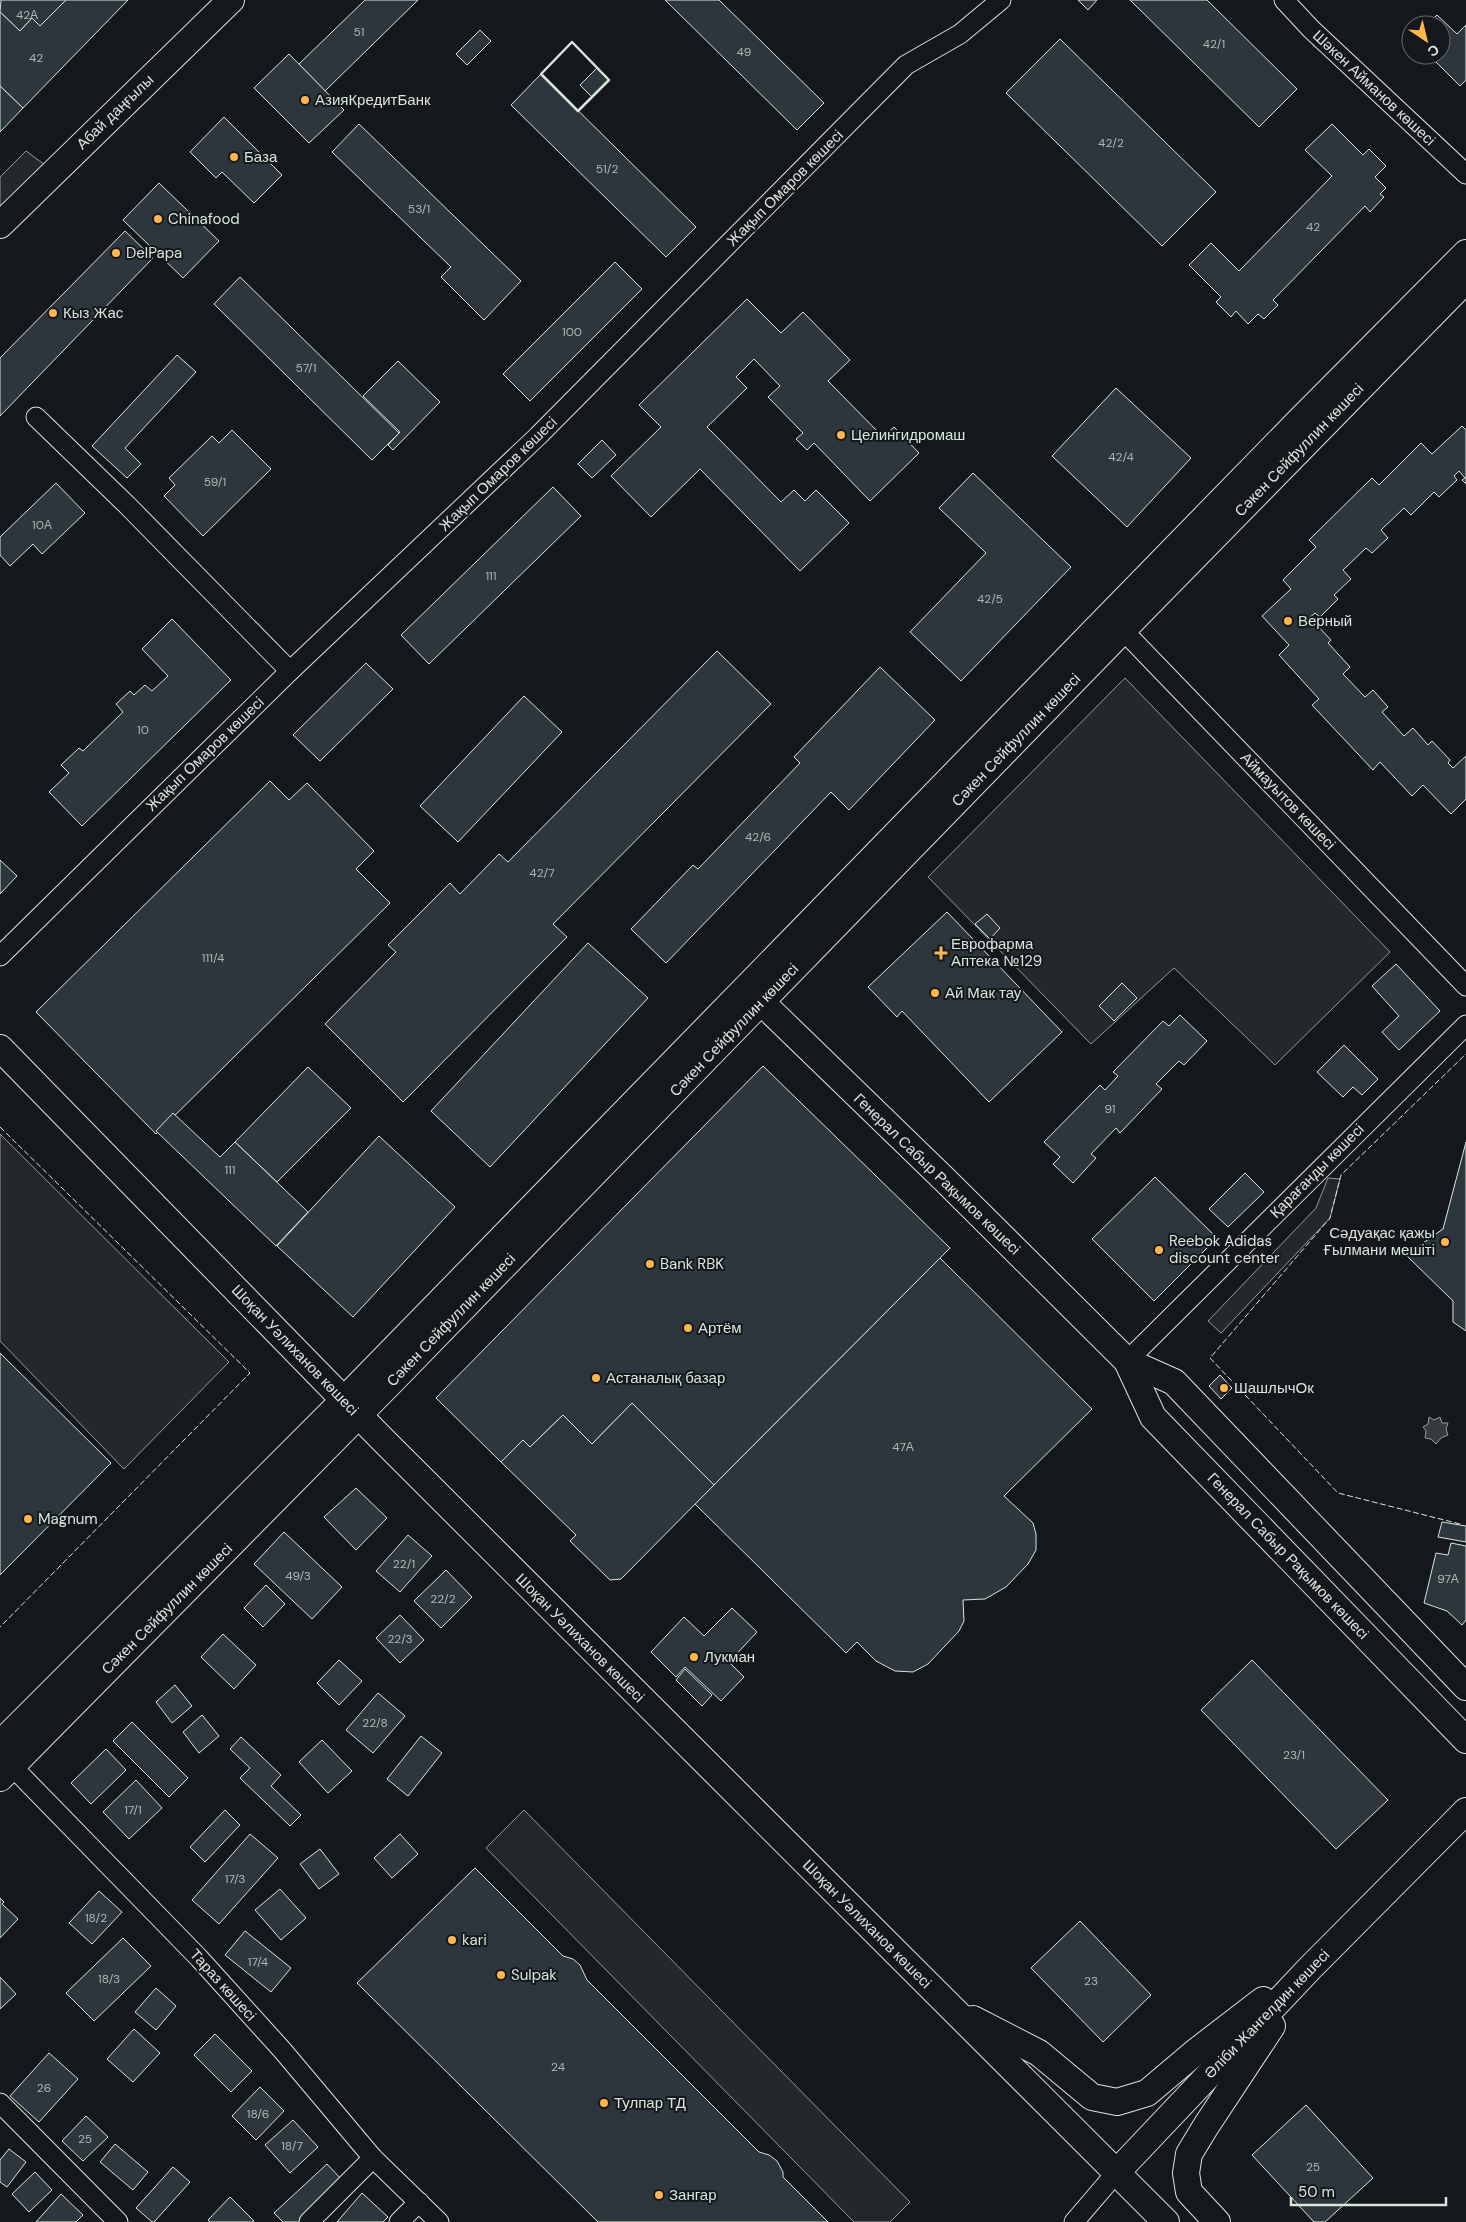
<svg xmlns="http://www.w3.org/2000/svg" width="1466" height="2222" viewBox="0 0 1466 2222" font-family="'DM Sans',sans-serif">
	<rect width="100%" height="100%" fill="#14181c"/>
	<g fill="#24282b" stroke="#939e99">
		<path d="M26,151L45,165L0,210V177Z"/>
		<path d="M1125,678L1390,952L1275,1065L1174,968L1091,1044L928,877Z"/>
		<path d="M0,1134L229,1362L124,1469L0,1341Z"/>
		<path d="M1328,1178L1340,1179L1330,1218L1221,1333L1208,1321L1316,1208Z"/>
		<path d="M524,1810L910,2202L890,2222H854L486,1848Z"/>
	</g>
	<path fill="#363b3e" stroke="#939e99" d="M1429,1417L1434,1420L1440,1417L1442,1423H1448L1446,1429L1448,1435L1441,1438L1436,1444L1431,1439L1425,1438L1426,1431L1423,1427L1428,1424Z"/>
	<g fill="#2c363c" stroke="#d8e6dc">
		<path d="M1,0H66L40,26L32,18L20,31L0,12Z"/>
		<path d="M66,0H128L23,108L0,86V12L20,31L32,18L40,26Z"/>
		<path d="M365,0H418L325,91L299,64Z"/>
		<path d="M665,0H719L824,103L797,130Z"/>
		<path d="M1078,0H1097L1088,10Z"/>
		<path d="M1130,0H1207L1297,89L1259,127Z"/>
		<path d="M1437,15L1457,34L1466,25V80L1460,86L1429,55H1441V25H1427Z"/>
		<path d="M480,30L491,41L467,65L456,54Z"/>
		<path d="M1060,39L1216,192L1162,246L1006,93Z"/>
		<path d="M289,54L344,110L309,143L254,88Z"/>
		<path d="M597,68L609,80L592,97L580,85Z"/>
		<path d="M541,74L696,227L666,257L511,105Z"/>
		<path d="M0,86L23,108L0,132Z"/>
		<path d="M224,117L282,175L254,203L222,172L216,178L190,152Z"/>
		<path d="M359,124L521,281L484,320L441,277L451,267L332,152Z"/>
		<path d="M1332,124L1363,155L1369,149L1386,166L1375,177L1386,188L1380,194L1384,197L1370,212L1365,206L1273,300L1278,305L1264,319L1258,314L1248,324L1236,311L1231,317L1216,302L1221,297L1189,265L1211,243L1239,271L1332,176L1305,150Z"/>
		<path d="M159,183L219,241L183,278L123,220Z"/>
		<path d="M125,231L153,258L0,416V358Z"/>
		<path d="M615,262L642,289L530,401L503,374Z"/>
		<path d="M240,277L399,433L372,460L214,304Z"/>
		<path d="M747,299L781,333L803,312L850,360L828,381L883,437L894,427L919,453L870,501L814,443L807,450L796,439L803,433L768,397L780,386L754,359L736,377L747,388L707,427L781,502L794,490L805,501L816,490L849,523L800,571L700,469L651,517L611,476L661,427L639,405Z"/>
		<path d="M177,355L196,372L125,448L141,464L127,478L92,446Z"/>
		<path d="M398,361L440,402L393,450L388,445L400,432L363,396Z"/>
		<path d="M1116,388L1191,458L1127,527L1052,456Z"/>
		<path d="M1462,426L1466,430V484L1462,480L1465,478L1459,471L1454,476L1457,480L1439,497L1434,492L1411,515L1404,508L1381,530L1388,538L1372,553L1366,548L1343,570L1351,579L1334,595L1338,599L1320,617L1315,613L1308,619L1312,624L1314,622L1331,640L1328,643L1350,667L1343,674L1365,697L1373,690L1388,707L1382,712L1404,736L1413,728L1428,745L1432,741L1450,760L1448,763L1453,768L1466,756V799L1451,814L1423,785L1412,796L1380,762L1373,770L1312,705L1319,699L1279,655L1289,645L1262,616L1291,589L1283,580L1316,547L1309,540L1372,478L1379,485L1421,443L1432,454Z"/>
		<path d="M232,430L271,469L203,536L164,496L175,485L169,478L212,436L219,443Z"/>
		<path d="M602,440L616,455L592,478L578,464Z"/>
		<path d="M973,473L1071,567L961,681L910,632L986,553L939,508Z"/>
		<path d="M56,483L85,513L42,554L33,544L10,566L0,555V537Z"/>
		<path d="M553,487L581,516L429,664L401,635Z"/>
		<path d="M172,619L231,680L82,826L49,792L69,773L61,765L79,748L83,751L123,712L116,704L128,693L130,691L134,695L145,685L152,691L168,676L142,649Z"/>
		<path d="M717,651L771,704L553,924L567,937L403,1102L325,1024L396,952L388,945L450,883L460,894L499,854L508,862Z"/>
		<path d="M366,663L393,689L320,761L293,735Z"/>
		<path d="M880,667L935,720L849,810L831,792L666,963L631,929L693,865L698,869L800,763L794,757Z"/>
		<path d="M524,696L562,732L458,842L420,806Z"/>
		<path d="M270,781L289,800L307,783L374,851L356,869L390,903L156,1134L36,1012Z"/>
		<path d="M0,860L17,876L0,894Z"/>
		<path d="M947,912L1062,1032L989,1102L902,1011L897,1017L868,987Z"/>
		<path d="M987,914L1000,928L990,939L975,924Z"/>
		<path d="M588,943L648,998L490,1167L431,1111Z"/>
		<path d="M1396,964L1440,1011L1399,1050L1382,1032L1399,1016L1372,986Z"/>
		<path d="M1122,983L1137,998L1114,1021L1099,1006Z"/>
		<path d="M1180,1015L1207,1041L1184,1065L1179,1061L1156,1084L1162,1089L1120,1133L1116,1128L1091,1154L1096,1158L1073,1183L1053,1164L1060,1157L1044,1142L1100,1085L1105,1090L1118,1076L1113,1072L1163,1021L1169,1026Z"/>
		<path d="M1344,1045L1378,1079L1362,1095L1353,1087L1343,1097L1317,1072Z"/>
		<path d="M763,1066L950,1248L714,1485L632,1403L592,1444L563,1415L530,1447L523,1440L501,1462L436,1398Z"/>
		<path d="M308,1067L351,1108L277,1182L235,1142Z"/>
		<path d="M173,1113L220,1157L235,1142L308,1212L276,1246L156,1131Z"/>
		<path d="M379,1136L455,1207L353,1317L277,1246Z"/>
		<path d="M1466,1142V1331L1453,1322V1301L1406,1255L1443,1229Z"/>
		<path d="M1245,1173L1264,1192L1228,1227L1209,1209Z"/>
		<path d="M1155,1177L1217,1238L1154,1301L1092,1239Z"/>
		<path d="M940,1258L1092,1409L1004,1496L1033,1523L1036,1534V1550L1028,1564L1006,1587L985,1599L963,1600L964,1621L959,1631L928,1664L913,1672L895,1671L876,1661L857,1642L846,1653L695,1504Z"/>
		<path d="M0,1353L111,1463L0,1575Z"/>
		<path d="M1220,1375L1232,1388L1221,1399L1209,1386Z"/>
		<path d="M632,1403L714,1485L621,1579L610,1580L570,1541L576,1535L501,1462L523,1440L530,1447L563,1415L592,1444Z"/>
		<path d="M356,1488L387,1518L356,1550L324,1517Z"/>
		<path d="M1442,1522L1466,1526V1542L1438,1537Z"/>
		<path d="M284,1532L342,1587L312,1619L254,1564Z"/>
		<path d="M408,1535L432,1556L400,1592L376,1571Z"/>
		<path d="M1451,1543L1466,1546V1620L1462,1625L1447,1611L1424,1603L1436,1553L1448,1555Z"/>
		<path d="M446,1570L472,1597L441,1628L414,1601Z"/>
		<path d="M266,1585L285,1604L263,1627L244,1608Z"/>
		<path d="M732,1608L757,1632L729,1662L744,1677L721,1701L685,1667L676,1677L651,1652L684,1617L704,1636Z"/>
		<path d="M400,1615L424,1640L400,1663L376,1638Z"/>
		<path d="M223,1634L256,1665L234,1689L201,1657Z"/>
		<path d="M339,1660L362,1681L339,1705L317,1683Z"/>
		<path d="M1252,1660L1388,1800L1336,1849L1201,1710Z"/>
		<path d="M685,1669L712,1695L702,1706L676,1680Z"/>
		<path d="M175,1685L192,1706L172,1723L156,1702Z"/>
		<path d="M378,1693L405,1716L373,1753L346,1730Z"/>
		<path d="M202,1715L219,1736L199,1753L183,1732Z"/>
		<path d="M132,1722L188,1778L169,1797L113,1741Z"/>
		<path d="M421,1736L442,1753L408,1796L387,1779Z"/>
		<path d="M241,1737L281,1775L271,1786L301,1815L290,1826L240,1778L250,1768L230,1749Z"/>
		<path d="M322,1740L352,1771L328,1793L299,1762Z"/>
		<path d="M106,1749L126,1770L91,1804L71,1783Z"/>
		<path d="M136,1780L162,1808L129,1839L103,1812Z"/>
		<path d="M225,1810L240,1825L205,1862L190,1847Z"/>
		<path d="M250,1834L278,1858L219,1924L192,1900Z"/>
		<path d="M400,1834L418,1854L392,1878L374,1858Z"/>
		<path d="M320,1849L339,1874L319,1889L300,1864Z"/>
		<path d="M475,1868L563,1956L573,1959L580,1965L587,1980L759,2152L769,2155L777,2161L783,2172V2177L828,2222H598L357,1983Z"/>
		<path d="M280,1889L306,1918L281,1940L255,1910Z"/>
		<path d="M99,1891L122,1912L92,1944L69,1923Z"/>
		<path d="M0,1898L4,1902L2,1904L18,1919L0,1938Z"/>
		<path d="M1080,1921L1151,1995L1103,2042L1031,1968Z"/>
		<path d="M245,1931L291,1968L271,1992L225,1955Z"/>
		<path d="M123,1938L151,1966L94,2021L66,1993Z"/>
		<path d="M0,1977L16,1994L0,2009Z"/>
		<path d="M156,1988L176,2006L156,2030L135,2012Z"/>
		<path d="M134,2029L160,2053L133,2082L107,2059Z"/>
		<path d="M215,2034L252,2071L231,2092L194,2055Z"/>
		<path d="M49,2053L78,2079L39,2122L10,2096Z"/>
		<path d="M260,2087L284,2111L256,2140L232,2116Z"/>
		<path d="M1306,2105L1373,2178L1325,2222H1314L1252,2155Z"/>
		<path d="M86,2116L108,2137L83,2161L62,2141Z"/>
		<path d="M293,2120L318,2147L290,2173L265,2145Z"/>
		<path d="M115,2144L148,2172L133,2190L100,2162Z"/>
		<path d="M9,2149L26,2162L7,2187L0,2182V2160Z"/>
		<path d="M327,2164L344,2182L299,2222H283L274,2213Z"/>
		<path d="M173,2167L190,2182L154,2222H152L136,2208Z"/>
		<path d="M35,2172L52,2190L29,2212L12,2194Z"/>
		<path d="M362,2193L388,2217L383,2222H337Z"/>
		<path d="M61,2194L83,2215L76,2222H36Z"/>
		<path d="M230,2197L254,2221L252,2222H210L208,2220Z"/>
	</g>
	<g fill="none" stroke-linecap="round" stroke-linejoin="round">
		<defs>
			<g id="street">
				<path d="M1284,0L1311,29L1466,174"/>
				<path d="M36,417L127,505L290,671"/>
				<path d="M1115,622L1466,986"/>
				<path d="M0,956L290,671L538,436L906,65L960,34L1001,0"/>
				<path d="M1127,1361L1466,1025"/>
				<path d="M4,1758L199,1958L283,2051L373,2158L439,2222"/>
				<path d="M0,2103L118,2222"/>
				<path d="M309,2222L373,2158"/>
				<path d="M399,2222L419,2202"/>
				<path d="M1074,2222L1116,2173"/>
			</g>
			<g id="secondary">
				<path d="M0,225L231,0"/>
				<path d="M750,991L945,1180L1127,1361L1174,1382L1466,1687"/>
				<path d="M0,1048L382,1439L1166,2222"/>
				<path d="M1127,1361L1153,1417L1466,1740"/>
				<path d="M0,1744L344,1400L1300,420L1466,253"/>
				<path d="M0,1778L390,1383L1123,630L1466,280"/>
				<path d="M973,2019L1039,2053L1092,2097L1117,2102L1147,2093L1198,2050L1263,2000"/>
				<path d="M1116,2173L1311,1967L1466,1811"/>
				<path d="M1217,2222L1189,2192L1186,2173L1189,2154L1206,2126L1272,2026"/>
			</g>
		</defs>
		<use href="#street" stroke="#d8e6dc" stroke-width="21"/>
		<use href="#secondary" stroke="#d8e6dc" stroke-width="28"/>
		<use href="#street" stroke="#14181c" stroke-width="19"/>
		<use href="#secondary" stroke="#14181c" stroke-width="26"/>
		<g stroke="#d8e6dc" stroke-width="1" stroke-dasharray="6 2.5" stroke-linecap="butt">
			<path d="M0,1127L250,1373L0,1627"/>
			<path d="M1460,1524L1338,1493L1210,1358L1330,1218L1341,1175L1466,1054"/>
		</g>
		<path stroke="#d8e6dc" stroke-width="2.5" d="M572,42L609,80L578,111L541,74Z"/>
	</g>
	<g fill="#ffb74d" stroke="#14181c" stroke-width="2">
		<circle cx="305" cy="100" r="5"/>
		<circle cx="234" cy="157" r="5"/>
		<circle cx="158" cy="219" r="5"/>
		<circle cx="116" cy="253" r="5"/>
		<circle cx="53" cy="313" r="5"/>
		<circle cx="841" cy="435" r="5"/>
		<circle cx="1288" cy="621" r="5"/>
		<path d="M938.5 945.5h5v5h5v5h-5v5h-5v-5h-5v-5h5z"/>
		<circle cx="935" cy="993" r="5"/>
		<circle cx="1445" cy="1242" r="5"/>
		<circle cx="1159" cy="1250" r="5"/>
		<circle cx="650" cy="1264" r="5"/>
		<circle cx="688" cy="1328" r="5"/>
		<circle cx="596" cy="1378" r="5"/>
		<circle cx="1224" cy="1388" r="5"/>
		<circle cx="28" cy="1519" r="5"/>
		<circle cx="694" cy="1657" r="5"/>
		<circle cx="452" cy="1940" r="5"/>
		<circle cx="501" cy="1975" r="5"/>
		<circle cx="604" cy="2103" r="5"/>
		<circle cx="659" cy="2195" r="5"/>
	</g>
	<g text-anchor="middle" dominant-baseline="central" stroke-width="4" stroke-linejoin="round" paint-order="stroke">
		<g font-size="12" fill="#adbab4">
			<text x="27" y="15">42А</text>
			<text x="359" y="32">51</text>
			<text x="1214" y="44">42/1</text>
			<text x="744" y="52">49</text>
			<text x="36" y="58">42</text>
			<text x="1111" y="143">42/2</text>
			<text x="607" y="169">51/2</text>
			<text x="419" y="209">53/1</text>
			<text x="1313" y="227">42</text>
			<text x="572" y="332">100</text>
			<text x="306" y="368">57/1</text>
			<text x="1121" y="457">42/4</text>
			<text x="215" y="482">59/1</text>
			<text x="42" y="525">10А</text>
			<text x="491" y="576">111</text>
			<text x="990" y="599">42/5</text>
			<text x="143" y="730">10</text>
			<text x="758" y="837">42/6</text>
			<text x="542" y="873">42/7</text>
			<text x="213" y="958">111/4</text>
			<text x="1110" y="1109">91</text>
			<text x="230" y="1170">111</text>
			<text x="903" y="1447">47А</text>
			<text x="404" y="1564">22/1</text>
			<text x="298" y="1576">49/3</text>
			<text x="1448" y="1579">97А</text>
			<text x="443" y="1599">22/2</text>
			<text x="400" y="1639">22/3</text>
			<text x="375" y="1723">22/8</text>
			<text x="1294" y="1755">23/1</text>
			<text x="133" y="1810">17/1</text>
			<text x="235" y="1879">17/3</text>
			<text x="96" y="1918">18/2</text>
			<text x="258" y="1962">17/4</text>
			<text x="109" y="1979">18/3</text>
			<text x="1091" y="1981">23</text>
			<text x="558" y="2067">24</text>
			<text x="44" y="2088">26</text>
			<text x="258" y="2114">18/6</text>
			<text x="85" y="2139">25</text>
			<text x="292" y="2146">18/7</text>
			<text x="1313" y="2167">25</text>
		</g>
		<g font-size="15" fill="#d8e6dc" stroke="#14181c">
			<text transform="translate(1374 88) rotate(43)">Шәкен Айманов көшесі</text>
			<text transform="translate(115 112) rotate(-44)">Абай даңғылы</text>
			<text transform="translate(785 188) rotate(-45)">Жақып Омаров көшесі</text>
			<text transform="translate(1299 450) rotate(-46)">Сәкен Сейфуллин көшесі</text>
			<text transform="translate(498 474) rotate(-44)">Жақып Омаров көшесі</text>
			<text transform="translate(1016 740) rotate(-46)">Сәкен Сейфуллин көшесі</text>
			<text transform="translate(205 754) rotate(-44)">Жақып Омаров көшесі</text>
			<text transform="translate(1288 801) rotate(46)">Аймауытов көшесі</text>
			<text transform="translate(734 1030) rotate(-46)">Сәкен Сейфуллин көшесі</text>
			<text transform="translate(1317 1171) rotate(-45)">Қарағанды көшесі</text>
			<text transform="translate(937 1174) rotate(44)">Генерал Сабыр Рақымов көшесі</text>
			<text transform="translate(451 1320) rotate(-46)">Сәкен Сейфуллин көшесі</text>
			<text transform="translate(295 1350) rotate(46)">Шоқан Уәлиханов көшесі</text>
			<text transform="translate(1288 1556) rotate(46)">Генерал Сабыр Рақымов көшесі</text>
			<text transform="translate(167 1609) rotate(-45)">Сәкен Сейфуллин көшесі</text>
			<text transform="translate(580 1638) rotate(45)">Шоқан Уәлиханов көшесі</text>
			<text transform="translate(867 1924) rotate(45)">Шоқан Уәлиханов көшесі</text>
			<text transform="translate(223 1985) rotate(48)">Тараз көшесі</text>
			<text transform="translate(1267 2014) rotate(-46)">Әліби Жангелдин көшесі</text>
		</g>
		<g font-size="15" fill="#d8e6dc" stroke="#14181c" text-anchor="start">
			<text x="315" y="100">АзияКредитБанк</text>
			<text x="244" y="157">База</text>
			<text x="168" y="219">Chinafood</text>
			<text x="126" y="253">DelPapa</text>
			<text x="63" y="313">Кыз Жас</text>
			<text x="851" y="435">Целингидромаш</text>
			<text x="1298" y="621">Верный</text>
			<text x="951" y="944">Еврофарма<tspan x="951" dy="17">Аптека №129</tspan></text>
			<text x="945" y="993">Ай Мак тау</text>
			<text x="1435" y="1233" text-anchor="end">Сәдуақас қажы<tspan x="1435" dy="17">Ғылмани мешіті</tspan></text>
			<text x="1169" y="1241">Reebok Adidas<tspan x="1169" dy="17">discount center</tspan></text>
			<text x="660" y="1264">Bank RBK</text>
			<text x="698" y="1328">Артём</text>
			<text x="606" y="1378">Астаналық базар</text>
			<text x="1234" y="1388">ШашлычОк</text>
			<text x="38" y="1519">Magnum</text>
			<text x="704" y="1657">Лукман</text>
			<text x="462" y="1940">kari</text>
			<text x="511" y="1975">Sulpak</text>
			<text x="614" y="2103">Тулпар ТД</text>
			<text x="669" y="2195">Зангар</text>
		</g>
	</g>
	<g transform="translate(1426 40) rotate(145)"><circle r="24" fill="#14181c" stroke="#626a69"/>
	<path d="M0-4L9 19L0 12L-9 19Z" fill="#ffb74d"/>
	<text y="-8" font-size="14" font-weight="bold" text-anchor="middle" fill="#d8e6dc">С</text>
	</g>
	<path d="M1291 2197v8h155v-8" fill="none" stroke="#d8e6dc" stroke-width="2.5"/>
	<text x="1298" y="2197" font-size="15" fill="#d8e6dc" stroke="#14181c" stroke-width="4" paint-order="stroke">50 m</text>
</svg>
